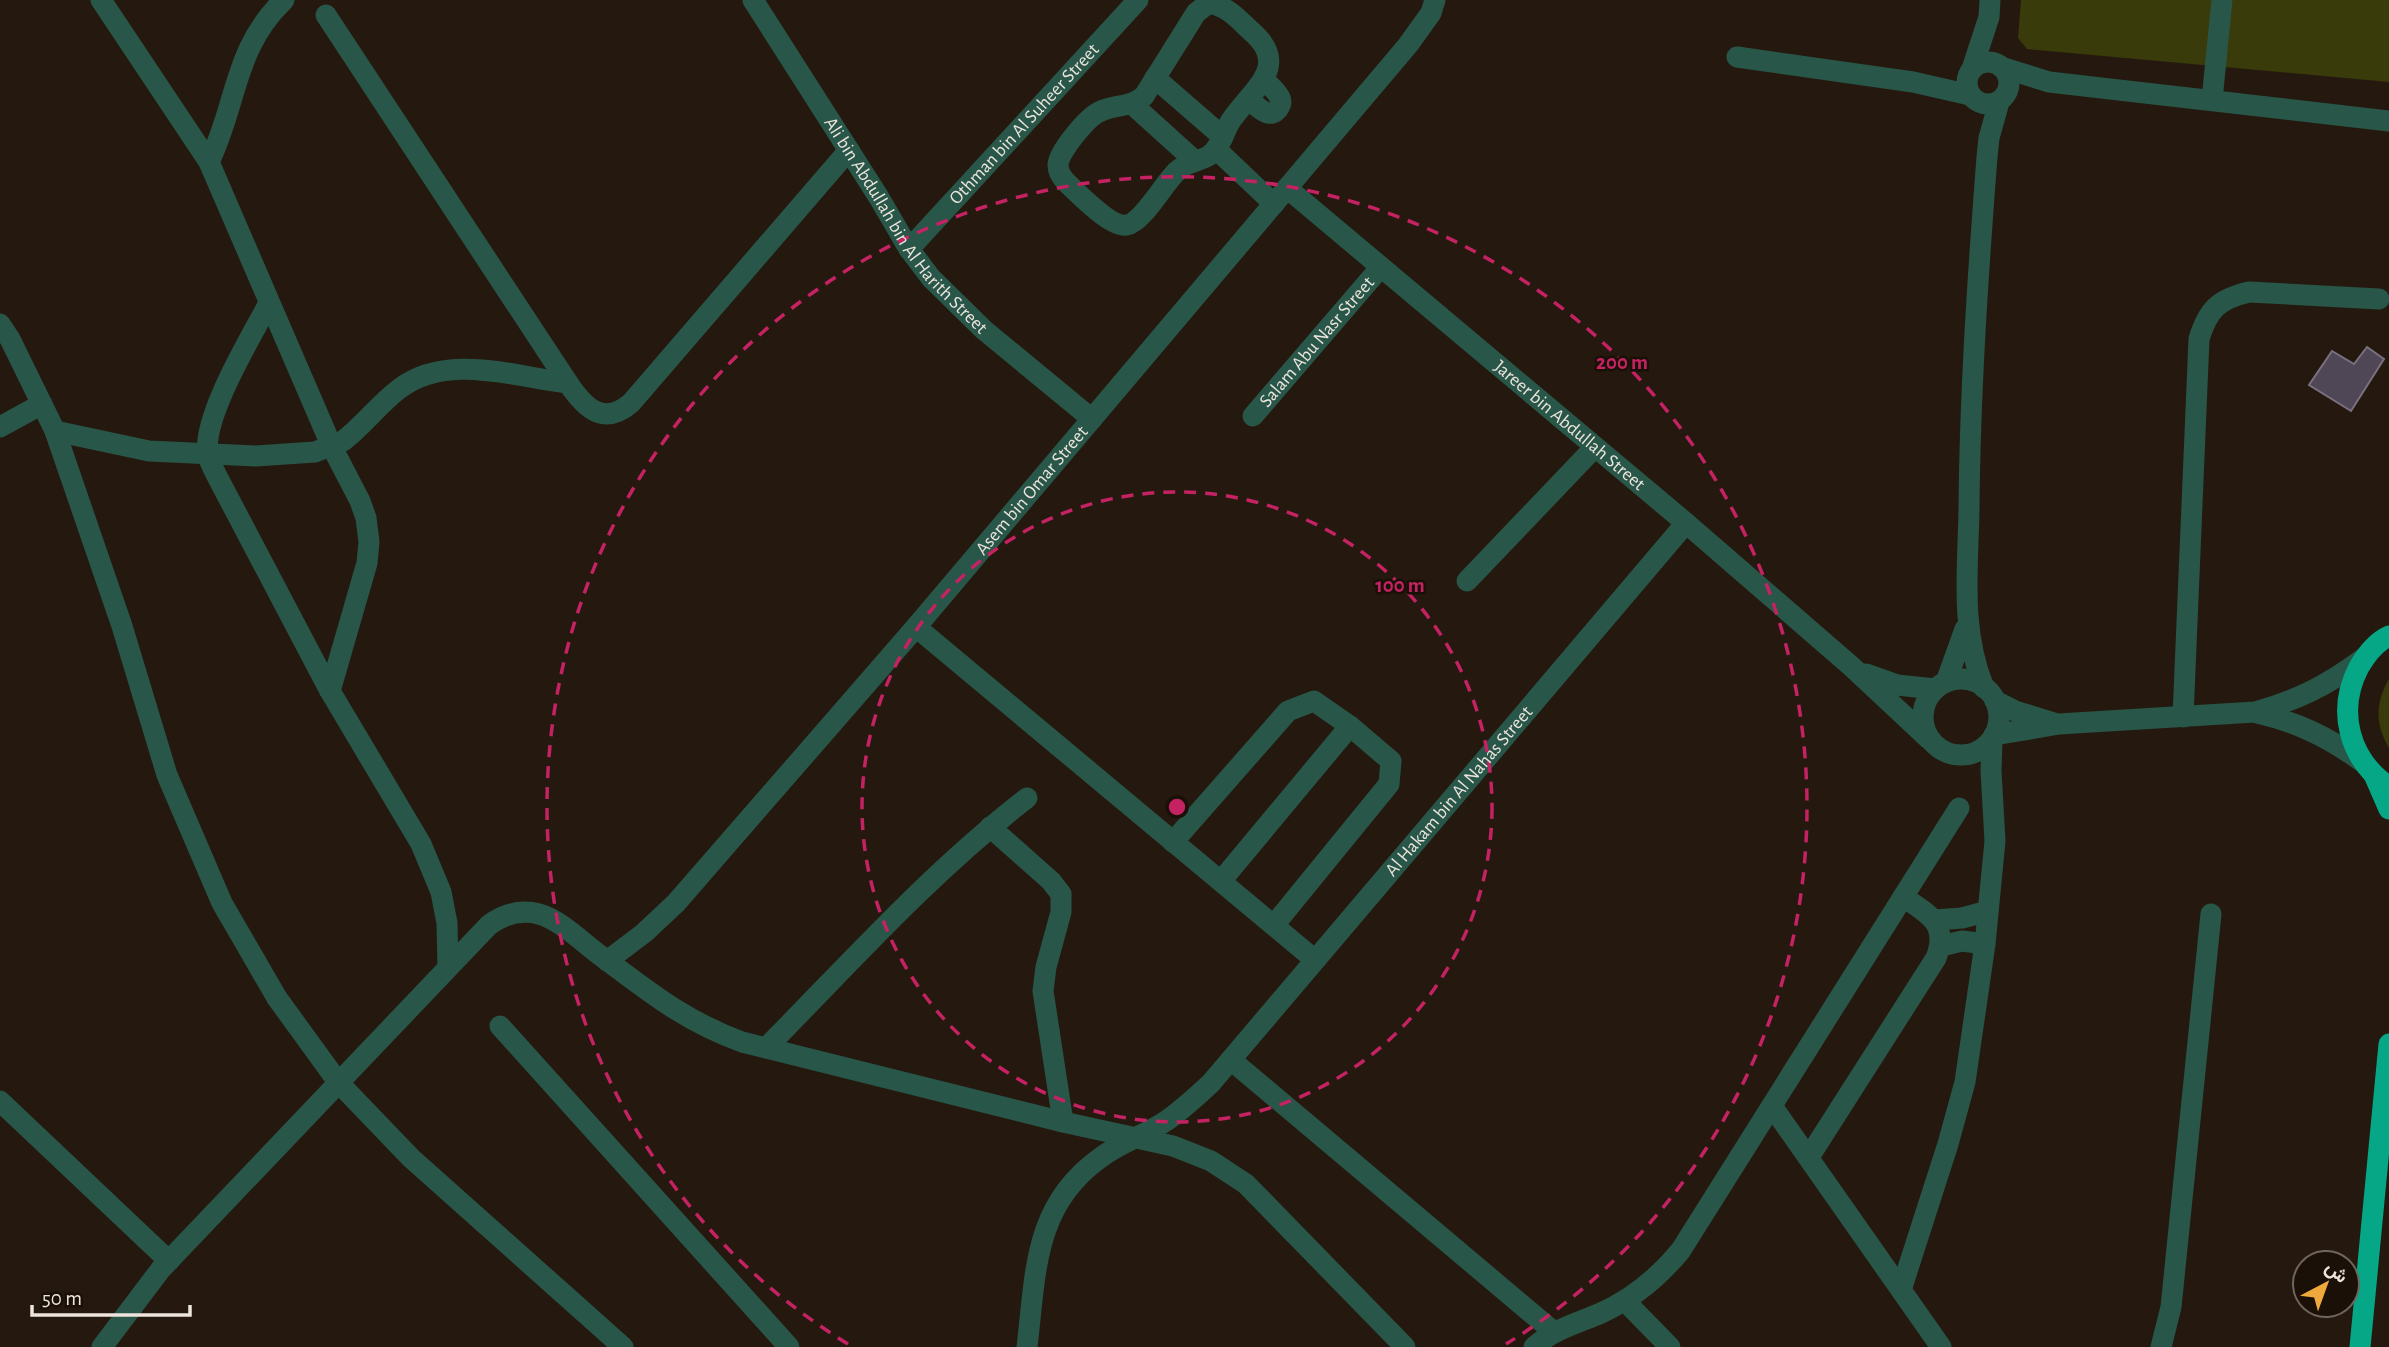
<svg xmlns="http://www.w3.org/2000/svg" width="2389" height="1347" viewBox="0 0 2389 1347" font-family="'Alegreya Sans',Vazirmatn,sans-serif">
	<rect width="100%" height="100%" fill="#25190f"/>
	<g fill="#3a3b0b">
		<path d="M2021,0H2389V82L2027,49L2018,38Z"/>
		<path d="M2389,679V748C2375,724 2375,703 2389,679Z"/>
	</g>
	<path fill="#504756" stroke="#7a7180" stroke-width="2" d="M2367,347L2384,359L2351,411L2309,385L2332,351L2354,364Z"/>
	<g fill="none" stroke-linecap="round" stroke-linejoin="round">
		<g stroke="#285648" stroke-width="21">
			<path d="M101,0L209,162L332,447L360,501L366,518L369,542L367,563L330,691"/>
			<path id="s1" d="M753,0L878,196L909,249L931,278L984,330L1092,419"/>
			<path d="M1212,4C1228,7 1239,20 1251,31C1291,65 1254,88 1232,119C1224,130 1222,146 1210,155C1199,162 1186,162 1177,171C1164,183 1143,222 1127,225C1111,228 1079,194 1067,183C1062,178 1058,173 1058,165C1058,152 1088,117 1099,112C1115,104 1130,108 1144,96L1196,13L1206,5Z"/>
			<path d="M326,15L568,383C584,407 603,427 631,403L849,150"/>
			<path d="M1737,57L1913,82L1970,95"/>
			<circle cx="1988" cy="83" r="21"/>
			<path d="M2001,67L2049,82L2389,121"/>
			<path d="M1972,69L1989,17L1990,0"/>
			<path d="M1155,78L1223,137"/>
			<path d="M1248,99C1256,105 1269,121 1278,109C1281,105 1282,102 1280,98C1277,91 1269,85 1264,80"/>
			<path d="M2212,100L2222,0"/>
			<path d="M1132,104L1195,161"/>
			<path d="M1216,149L1274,204"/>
			<path d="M209,162C237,105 234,47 284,0"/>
			<path id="s2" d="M1287,188L1686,523L1851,666L1929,739"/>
			<path id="s3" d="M909,249L1138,0"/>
			<path d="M269,303C251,337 201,419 208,455C210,464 215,472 219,480L330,691L421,844L441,892L447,923L448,967"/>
			<path d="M0,324L10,339L55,431L122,626L167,775L222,903L277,998L338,1082L411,1158L623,1347"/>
			<path id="s4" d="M1253,416L1380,268"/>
			<path d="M0,427L42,404"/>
			<path d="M55,431L149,451L256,456L315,452L343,441C363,426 378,405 399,389C447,352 514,377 568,383"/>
			<path d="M1467,581L1595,447"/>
			<path d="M916,627L1315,960"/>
			<path d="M1866,674L1897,685L1935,689"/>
			<circle cx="1961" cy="717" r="38"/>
			<path d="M1946,682L1965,629"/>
			<path d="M1984,688C1960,629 1968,571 1969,509C1970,391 1978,274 1987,157L1989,138L1999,102"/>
			<path d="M1995,701L2015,711L2054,723"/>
			<path d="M2257,713C2297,722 2328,737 2361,761"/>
			<path d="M2183,717L2199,339C2208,309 2219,299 2249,292L2379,299"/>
			<path d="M1994,735L2059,724L2255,712C2298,700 2328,685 2364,658"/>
			<path d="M990,827L1051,881L1061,894V912L1046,967L1043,991L1063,1122"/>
			<path d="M1173,842L1288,711L1314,701L1350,726L1391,761L1389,784L1274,925"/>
			<path d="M1221,881L1350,726"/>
			<path d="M1935,920L1962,918L1988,911"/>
			<path d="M1941,946L1962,941L1985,944"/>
			<path id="s5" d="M607,961L644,933L676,903L916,627L1408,45L1431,13L1435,0"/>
			<path d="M500,1026L789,1347"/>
			<path d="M766,1048C851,962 931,872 1027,798"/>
			<path d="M1231,1060L1554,1332"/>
			<path d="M0,1101L169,1261"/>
			<path d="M1772,1106L1941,1347"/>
			<path d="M1809,1157L1936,958C1949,924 1929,914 1903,897"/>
			<path d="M1901,1290L1948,1144L1965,1082L1985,944L1995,841L1991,771L1992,740"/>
			<path d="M1625,1301L1670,1347"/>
			<path d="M102,1347L161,1269L489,925C504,914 520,909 539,914C560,920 580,940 597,953C647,990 682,1020 742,1042L1063,1122L1173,1146L1211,1161L1246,1184L1405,1347"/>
			<path id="s6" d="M1027,1347C1036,1273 1033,1206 1100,1158C1120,1143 1145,1135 1166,1121C1182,1110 1197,1096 1211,1083L1686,523"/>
			<path d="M1534,1347C1554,1329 1578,1323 1601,1313C1634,1298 1659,1277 1681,1250L1959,808"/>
			<path d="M2161,1347L2171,1307L2211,914"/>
		</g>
		<g stroke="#05a786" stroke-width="21">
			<path d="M2389,636C2376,642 2366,655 2359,667C2336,711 2349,759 2389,787"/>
			<path d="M2375,777L2389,809"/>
			<path d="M2360,1347L2389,1044"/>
		</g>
	</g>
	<g fill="none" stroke="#c42262" stroke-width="3.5" stroke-dasharray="12 9">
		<circle cx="1177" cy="807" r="315"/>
		<path d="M848 1344A630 630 0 1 1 1506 1344"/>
	</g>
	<g text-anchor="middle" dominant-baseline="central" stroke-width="5" stroke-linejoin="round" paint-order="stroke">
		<g font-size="19" fill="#ece4dd" stroke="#1b1007">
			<text stroke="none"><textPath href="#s3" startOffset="170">Othman bin Al Suheer Street</textPath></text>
			<text stroke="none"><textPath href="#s1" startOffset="273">Ali bin Abdullah bin Al Harith Street</textPath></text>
			<text stroke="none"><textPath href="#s4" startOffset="98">Salam Abu Nasr Street</textPath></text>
			<text stroke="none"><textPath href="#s2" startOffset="369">Jareer bin Abdullah Street</textPath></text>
			<text stroke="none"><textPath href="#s5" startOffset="635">Asem bin Omar Street</textPath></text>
			<text stroke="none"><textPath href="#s6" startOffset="728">Al Hakam bin Al Nahas Street</textPath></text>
		</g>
	</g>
	<circle cx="1177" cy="807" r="10" fill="#c42262" stroke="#1b1007" stroke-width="3.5"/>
	<g font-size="21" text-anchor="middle" font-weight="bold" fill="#c42262" stroke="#1b1007" stroke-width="5" stroke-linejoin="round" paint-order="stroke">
		<text x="1622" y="369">200 m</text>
		<text x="1400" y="592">100 m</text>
	</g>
	<g transform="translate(2326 1284) rotate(41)"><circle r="33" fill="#1b1007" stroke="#6f655d" stroke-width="2"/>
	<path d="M0-5L12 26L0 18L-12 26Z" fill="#eea83c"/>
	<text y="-10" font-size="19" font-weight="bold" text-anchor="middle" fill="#ece4dd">ش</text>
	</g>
	<path d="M32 1305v10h158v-10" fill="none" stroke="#ece4dd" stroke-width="3.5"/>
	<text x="42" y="1305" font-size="21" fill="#ece4dd" stroke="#1b1007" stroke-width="5" paint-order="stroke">50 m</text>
</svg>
